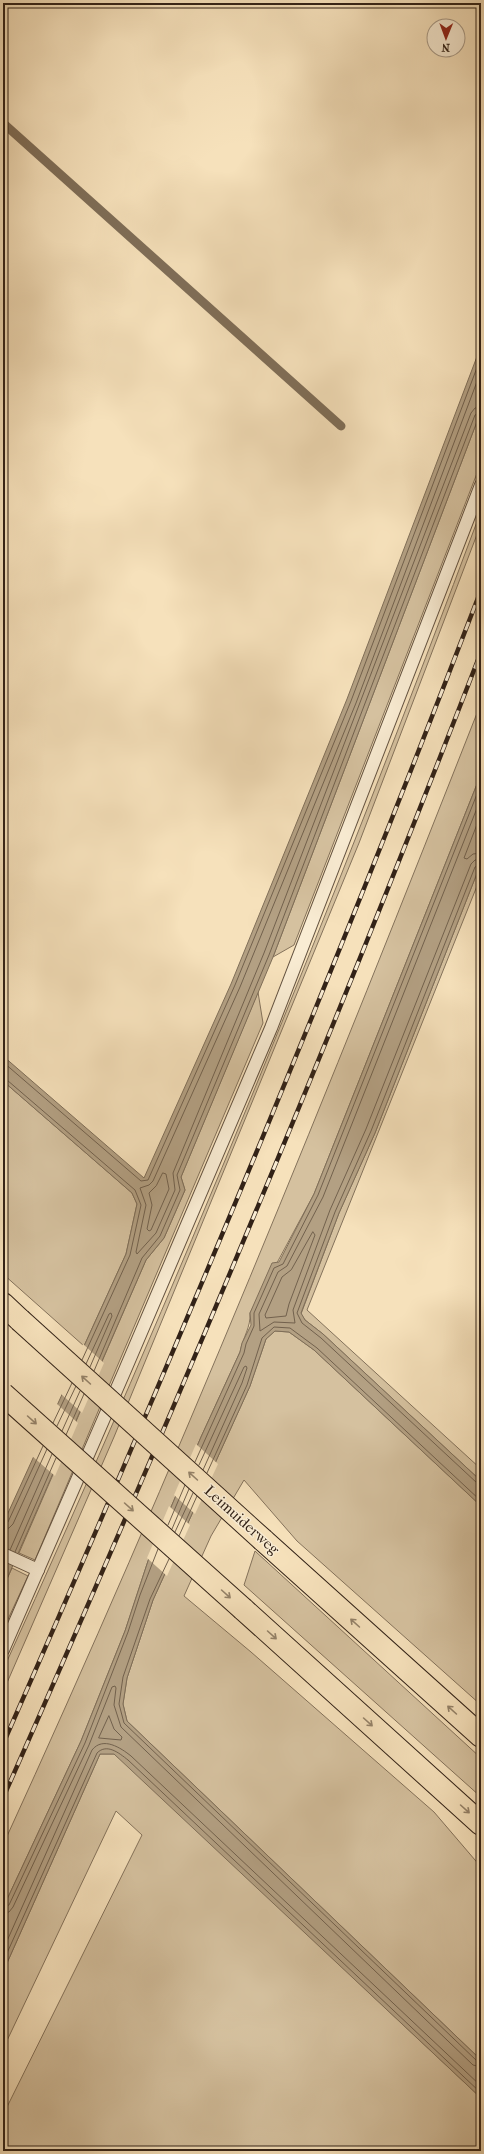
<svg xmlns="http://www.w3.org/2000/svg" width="484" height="2154" viewBox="0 0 484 2154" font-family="'IM FELL French Canon',serif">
	<rect width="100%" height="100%" fill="#f6e1bb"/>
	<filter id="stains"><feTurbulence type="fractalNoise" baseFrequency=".005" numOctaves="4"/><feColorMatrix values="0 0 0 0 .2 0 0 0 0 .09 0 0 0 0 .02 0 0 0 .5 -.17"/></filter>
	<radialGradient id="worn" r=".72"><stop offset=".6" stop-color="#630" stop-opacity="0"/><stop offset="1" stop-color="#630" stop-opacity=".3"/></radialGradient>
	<g fill="#d5c19f" stroke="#84725b">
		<path d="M481,411V463L294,945L273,957Z"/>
		<path d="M481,511V524L359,843L114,1437L3,1692V1670C176,1290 335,903 481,511Z"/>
		<path d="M481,703V774L314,1194L250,1313C251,1327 243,1337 240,1352L201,1437L148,1561L125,1631L81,1741L3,1908V1845C175,1470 330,1087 481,703Z"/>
		<path d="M481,863V876L307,1310L481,1469V1481L323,1334L305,1320L301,1314L339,1213L375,1133Z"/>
		<path d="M258,992L263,1023L35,1560L19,1553L146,1260L164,1238L185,1190L181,1177Z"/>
		<path d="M3,1081L132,1193L137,1204L126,1254L84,1346L3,1274Z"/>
		<path d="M275,1331L289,1332L314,1350L481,1506V1705L297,1541L244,1480L211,1536L184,1596L251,1652L434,1812L481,1867V2060L127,1721L123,1704L127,1678L153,1600L250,1386L266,1339Z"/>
		<path d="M255,1551L481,1758V1797L244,1585Z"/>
		<path d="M12,1568L28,1576L3,1630V1588Z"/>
		<path d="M100,1754H114L125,1763L481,2098V2151H3V2115L142,1835L116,1811L3,2049V1972Z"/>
	</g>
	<g fill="#b3a083" stroke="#7f6e58">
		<path d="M481,346V411L273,957L181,1177L185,1190L164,1238L146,1260L3,1588V1524L126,1254L137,1204L132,1193L3,1081V1056L144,1178L231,984L347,699Z"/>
		<path d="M481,774V863L375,1133L339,1213L301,1313L305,1320L323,1334L481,1481V1506L314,1350L289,1332L275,1331L266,1339L250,1386L153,1600L127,1678L123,1704L127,1721L481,2060V2098L114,1754H100L3,1972V1908L81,1741L125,1631L148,1561L201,1437L240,1352L242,1343L251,1325L250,1313L272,1263L279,1262L314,1194Z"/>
	</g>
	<g fill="#f6e1bb">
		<path d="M83,1344L104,1363L82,1413L60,1393Z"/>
		<path d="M56,1403L78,1423L55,1476L32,1456Z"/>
		<path d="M196,1444L218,1464L195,1514L174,1495Z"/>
		<path d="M169,1506L190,1525L167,1576L147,1558Z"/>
	</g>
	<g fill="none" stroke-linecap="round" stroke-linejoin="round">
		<g stroke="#72614d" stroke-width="1">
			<path d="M481,371L356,703L240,987L153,1181L149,1185L140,1188L146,1205L136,1252L137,1254L156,1233L175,1190L173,1173L264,953L471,413L475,408L481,407"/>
			<path d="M481,798L323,1197L287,1266L278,1272L259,1314L260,1331L274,1322L295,1323L293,1310L330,1210L366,1129L471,864L475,860L481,859"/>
			<path d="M481,814L464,858L467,859L473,854L481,853"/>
			<path d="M481,864L475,867L371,1131L335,1212L297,1313L302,1323L321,1338L477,1483L481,1484"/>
			<path d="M3,1062L141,1181L148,1180L235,985L351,701L481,357"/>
			<path d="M3,1078L7,1080L135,1190L141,1205L130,1255L82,1360"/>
			<path d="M163,1173L166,1174L169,1189L151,1230L149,1231L147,1229L152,1205L149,1193L156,1186Z"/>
			<path d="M313,1232L315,1235L289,1304L286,1316L266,1318L265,1315L282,1277L291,1270Z"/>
			<path d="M86,1364L109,1314L111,1313L112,1316L90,1367"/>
			<path d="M94,1371L142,1258L160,1236L180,1190L177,1175L269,955L475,415L481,412"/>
			<path d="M53,1423L72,1383"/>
			<path d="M57,1426L76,1386"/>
			<path d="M62,1431L80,1391"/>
			<path d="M66,1435L84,1394"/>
			<path d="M195,1462L244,1353L246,1344L254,1326V1313L274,1268L283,1264L318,1195L481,784"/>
			<path d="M199,1465L244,1367L246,1366L247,1368L242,1383L203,1470"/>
			<path d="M207,1473L247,1385L262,1338L274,1327L290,1328L317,1348L481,1501"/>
			<path d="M3,1525L8,1522L43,1446"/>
			<path d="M168,1525L185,1485"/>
			<path d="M172,1529L189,1489"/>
			<path d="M3,1530L9,1528L13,1524L47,1449"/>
			<path d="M175,1532L193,1493"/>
			<path d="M179,1536L197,1496"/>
			<path d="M10,1550L52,1454"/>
			<path d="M15,1552L56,1458"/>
			<path d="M169,1559L150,1599L123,1677L119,1704L124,1723L477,2061L481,2062"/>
			<path d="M109,1716L114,1729L122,1737L121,1740L99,1738Z"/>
			<path d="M3,1908L9,1905L85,1743L128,1632L140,1595L158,1549"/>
			<path d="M3,1913L9,1912L13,1907L89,1745L112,1687L115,1686L116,1688L114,1705L121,1727L473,2065L481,2067"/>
			<path d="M3,1950L92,1750C103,1736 121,1748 131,1756L481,2086"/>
			<path d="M3,1962L97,1753C107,1743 119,1753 128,1760L481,2093"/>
		</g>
		<path stroke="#7f6e58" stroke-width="9" d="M3,123L341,426"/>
		<defs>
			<g id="service">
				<path d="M3,1554L38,1570"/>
				<path d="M3,1650L125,1370L271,1028L481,485"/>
			</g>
			<g id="primary">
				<path d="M3,1304L20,1320"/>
				<path d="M263,1540L481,1736"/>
				<path d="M243,1609L481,1824"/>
			</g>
		</defs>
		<use href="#service" stroke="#635240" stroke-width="14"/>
		<use href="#primary" stroke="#322217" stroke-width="24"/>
		<use href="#service" stroke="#f9ecd3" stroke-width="12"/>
		<use href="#primary" stroke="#f6e1bb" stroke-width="22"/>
		<defs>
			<g id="rail">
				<path d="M3,1744C171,1363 332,979 481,590"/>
				<path d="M3,1798C171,1419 332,1038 481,652"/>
			</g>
		</defs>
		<use href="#rail" stroke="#322217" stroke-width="4.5"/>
		<use href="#rail" stroke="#f9ecd3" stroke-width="3" stroke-dasharray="9" stroke-linecap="butt"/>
		<defs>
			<g id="primary-bridge">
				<path d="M20,1320L263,1540"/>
				<path d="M3,1394L243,1609"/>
			</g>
		</defs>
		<use href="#primary-bridge" stroke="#322217" stroke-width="24" stroke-linecap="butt"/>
		<use href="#primary-bridge" stroke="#f6e1bb" stroke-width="22"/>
	</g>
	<defs><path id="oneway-shaft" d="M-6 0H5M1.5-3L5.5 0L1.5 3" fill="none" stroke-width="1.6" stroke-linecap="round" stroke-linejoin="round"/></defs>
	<g stroke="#948269">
		<use href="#oneway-shaft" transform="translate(86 1380) rotate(-138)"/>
		<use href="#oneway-shaft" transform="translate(32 1420) rotate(42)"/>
		<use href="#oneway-shaft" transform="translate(193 1476) rotate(-138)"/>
		<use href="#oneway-shaft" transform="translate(129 1507) rotate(42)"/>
		<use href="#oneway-shaft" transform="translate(226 1594) rotate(42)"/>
		<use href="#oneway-shaft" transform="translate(355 1623) rotate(-138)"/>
		<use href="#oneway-shaft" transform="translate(272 1635) rotate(42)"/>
		<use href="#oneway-shaft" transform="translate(452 1710) rotate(-138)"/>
		<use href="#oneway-shaft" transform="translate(368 1722) rotate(42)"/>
		<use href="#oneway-shaft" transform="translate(465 1809) rotate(42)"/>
	</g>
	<g text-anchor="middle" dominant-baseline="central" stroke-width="3" stroke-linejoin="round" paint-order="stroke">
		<g font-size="15" fill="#322217" stroke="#f9ecd3">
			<text transform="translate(242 1520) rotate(42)">Leimuiderweg</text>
		</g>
	</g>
	<rect width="484" height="2154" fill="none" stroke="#f6e1bb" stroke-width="16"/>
	<rect x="4" y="4" width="476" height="2146" fill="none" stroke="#322217" stroke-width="2"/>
	<rect x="8" y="8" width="468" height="2138" fill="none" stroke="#322217"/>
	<g transform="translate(446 38) rotate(181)"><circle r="19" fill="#f9ecd3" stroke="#a99b88"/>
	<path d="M0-3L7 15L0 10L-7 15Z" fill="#8f2418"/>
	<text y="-6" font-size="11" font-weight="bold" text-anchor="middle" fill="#322217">N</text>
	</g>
	<rect width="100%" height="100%" filter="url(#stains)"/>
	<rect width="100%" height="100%" fill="url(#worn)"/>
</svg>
